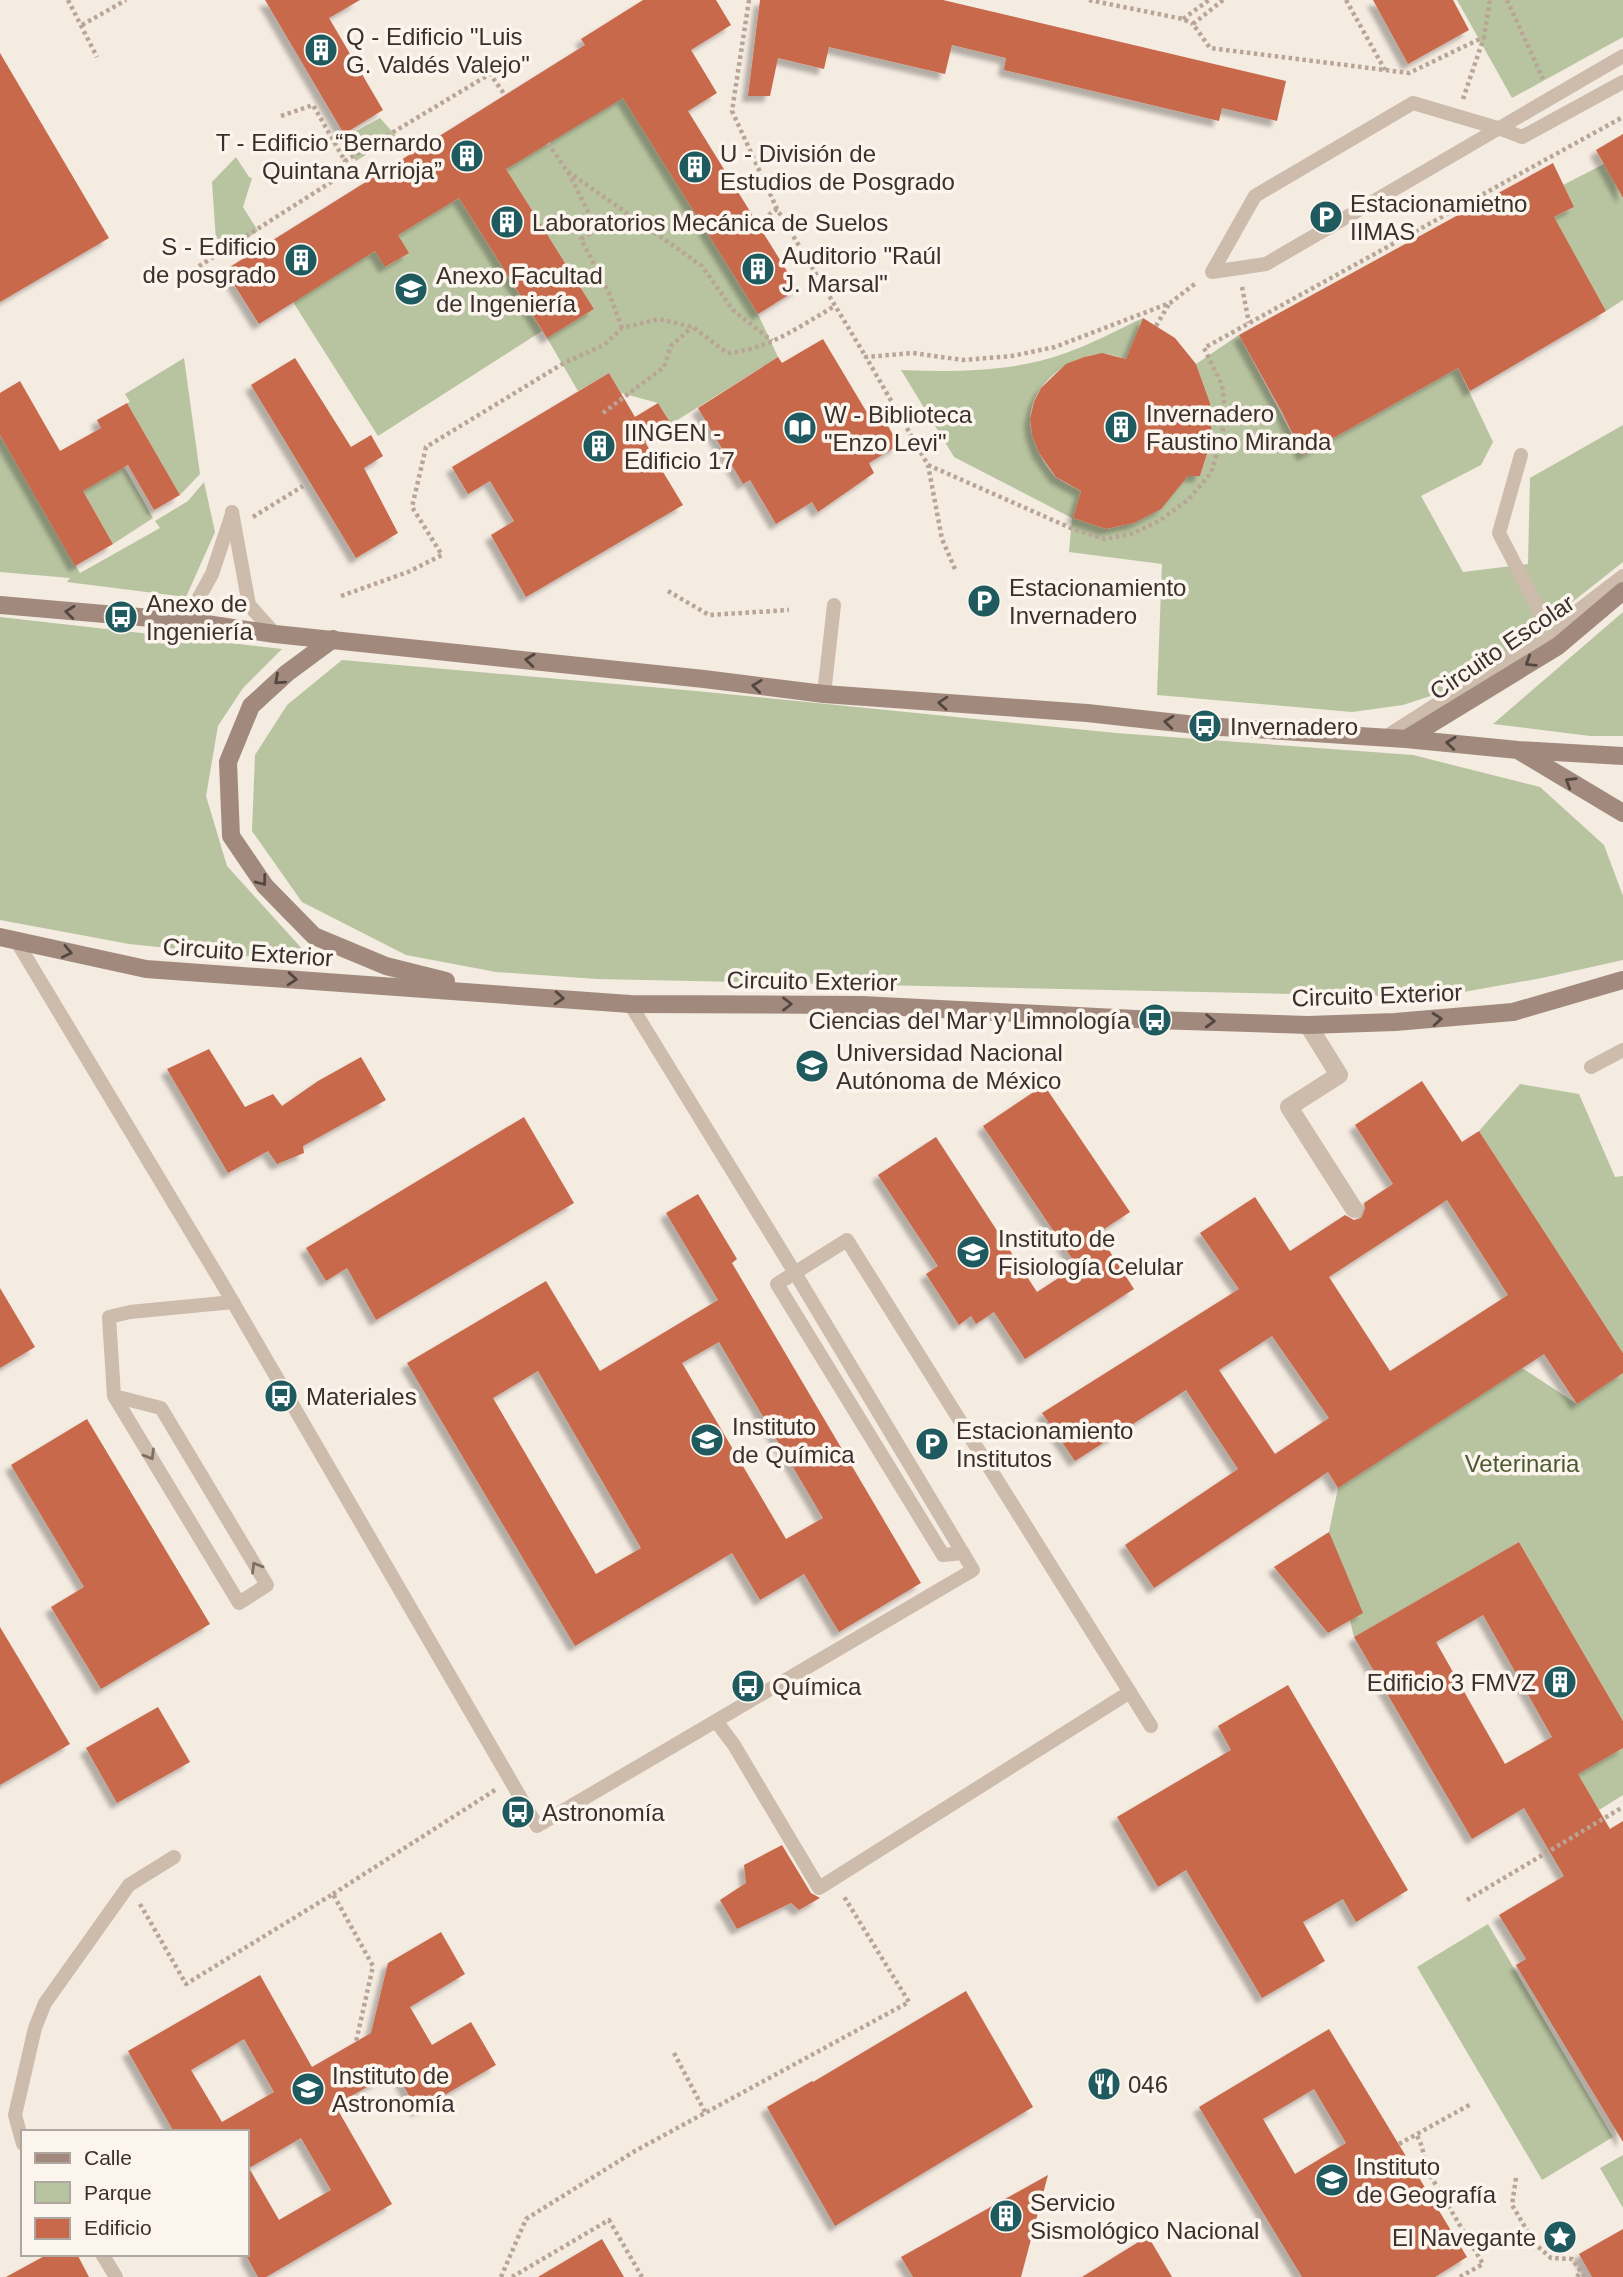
<svg xmlns="http://www.w3.org/2000/svg" width="1623" height="2277" viewBox="0 0 1623 2277" font-family="Arial,sans-serif">
	<defs>
		<filter id="shadow"><feDropShadow dx="-6" dy="6" stdDeviation="2" flood-color="#0004"/></filter>
	</defs>
	<rect width="100%" height="100%" fill="#f4ebe1"/>
	<g fill="#b8c4a0">
		<path d="M1457,0H1623V37L1512,98Z"/>
		<path d="M609,75L758,314L778,357L671,424L658,403L621,393L609,373L578,391L547,338L594,309L506,169Z"/>
		<path d="M380,118L396,136L356,161L340,140Z"/>
		<path d="M236,157L249,177L252,178L243,207L258,231L224,253L216,241L212,182Z"/>
		<path d="M1604,164L1623,198V300L1606,311L1572,250L1507,243L1574,207L1563,185Z"/>
		<path d="M459,198L542,331L378,436L293,302L375,251L386,267L408,253L398,235Z"/>
		<path d="M1143,318L1126,359C1118,357 1108,353 1099,354C1067,357 1030,385 1030,420C1030,429 1033,438 1036,446C1040,456 1048,471 1057,478C1064,483 1073,487 1081,491L1073,518L1106,529L1134,523L1160,509L1188,476H1200L1212,438L1210,403L1196,364L1239,335L1303,455L1458,368L1493,442L1481,465L1421,496L1463,572L1528,564L1530,478L1623,425V562L1489,668L1452,689L1403,705L1352,712L1157,695L1162,564L1069,552L1072,518L954,457L901,370C955,372 1012,372 1063,354C1090,345 1117,330 1143,318Z"/>
		<path d="M184,358L200,474L180,495L127,403L130,402L125,394Z"/>
		<path d="M0,435L80,573L160,528L155,521L188,501L204,482L215,532L186,597L67,582L70,578L0,572Z"/>
		<path d="M124,467L153,518L113,544L83,491Z"/>
		<path d="M1623,612V736H1590L1493,724Z"/>
		<path d="M0,617L282,649L243,688L218,726L206,796L227,866L315,963L129,944L0,920Z"/>
		<path d="M342,660L696,691L1116,733L1413,755L1540,787L1604,845L1623,896V960L1542,978L1436,997L597,979L496,972L406,955L302,902L252,831L255,755L287,705Z"/>
		<path d="M1520,1084L1579,1094L1615,1177L1623,1176V1353L1479,1131Z"/>
		<path d="M1522,1368L1577,1404L1623,1373V1721L1519,1542L1354,1637L1329,1532L1338,1488Z"/>
		<path d="M1623,1748V1795L1599,1810L1578,1774Z"/>
		<path d="M1488,1924L1613,2137L1542,2180L1417,1967Z"/>
		<path d="M1623,2155V2208L1600,2168Z"/>
	</g>
	<g fill="#c8694b" fill-rule="evenodd" filter="url(#shadow)">
		<path d="M265,0H360L329,18L383,110L344,134Z"/>
		<path d="M643,0H716L731,25L691,50L717,93L688,111L798,289L758,314L623,98L506,169L594,309L547,338L459,198L398,235L409,253L385,267L375,251L259,324L225,270L585,45L581,39Z"/>
		<path d="M760,0H943L1286,81L1277,121L1222,108L1219,121L1004,70L1006,58L952,45L945,74L829,47L824,69L778,58L770,96H748Z"/>
		<path d="M1373,0H1453L1469,30L1408,64Z"/>
		<path d="M0,53L109,238L0,302Z"/>
		<path d="M1623,134V198L1596,150Z"/>
		<path d="M1553,163L1574,207L1554,217L1606,311L1470,391L1458,368L1303,455L1282,412L1239,335Z"/>
		<path d="M1143,318L1175,338L1196,364L1210,403L1212,438L1200,476H1188L1161,509L1134,523L1106,529L1073,518L1081,491L1056,477L1039,453L1032,435L1030,419L1034,402L1041,388L1066,364L1084,357L1102,353L1126,359Z"/>
		<path d="M823,339L866,411L876,405L899,445L869,463L874,473L818,512L812,502L776,524L750,480L743,484L698,408L778,357L782,363Z"/>
		<path d="M295,358L351,447L371,435L383,456L364,468L398,533L356,558L251,385Z"/>
		<path d="M609,373L635,417L658,403L671,424L645,442L683,505L526,597L491,535L514,521L490,481L468,494L452,467Z"/>
		<path d="M20,381L60,451L101,428L97,420L127,403L180,495L154,510L128,465L83,491L113,544L75,566L0,435V393Z"/>
		<path d="M209,1049L245,1107L273,1094L282,1106L318,1081L361,1057L386,1100L303,1146L304,1153L277,1164L268,1151L228,1173L167,1069Z"/>
		<path d="M1422,1081L1462,1142L1479,1131L1623,1353V1373L1577,1404L1544,1354L1338,1488L1328,1472L1154,1588L1125,1545L1238,1469L1186,1390L1075,1461L1042,1413L1239,1289L1200,1233L1255,1197L1290,1251L1345,1215L1354,1220L1361,1218L1365,1209L1364,1203L1393,1184L1355,1125ZM1447,1200L1508,1295L1390,1371L1329,1277ZM1272,1336L1329,1418L1275,1454L1219,1370Z"/>
		<path d="M1044,1085L1130,1212L1098,1233L1134,1289L1025,1359L994,1312L976,1324L971,1316L959,1325L926,1274L938,1266L878,1175L936,1137L1037,1292L1077,1266L983,1126Z"/>
		<path d="M524,1117L574,1203L376,1320L347,1268L326,1281L306,1248Z"/>
		<path d="M698,1194L737,1259L732,1263L921,1583L839,1632L804,1574L760,1600L732,1553L575,1646L407,1363L546,1281L600,1371L718,1300L666,1213ZM719,1342L823,1518L786,1539L682,1363ZM538,1371L641,1548L596,1574L493,1398Z"/>
		<path d="M0,1288L35,1347L0,1368Z"/>
		<path d="M87,1419L210,1624L101,1689L51,1607L84,1587L11,1465Z"/>
		<path d="M1329,1532L1363,1613L1328,1633L1274,1567Z"/>
		<path d="M1519,1542L1623,1721V1748L1578,1774L1610,1829L1623,1821V2142L1516,1965L1526,1959L1499,1915L1564,1876L1524,1808L1472,1839L1354,1637ZM1483,1615L1552,1737L1505,1764L1436,1642Z"/>
		<path d="M0,1627L70,1744L0,1785Z"/>
		<path d="M1288,1685L1408,1890L1356,1922L1343,1899L1303,1922L1325,1961L1262,1998L1186,1870L1158,1887L1117,1817L1231,1750L1218,1726Z"/>
		<path d="M158,1707L190,1762L117,1803L86,1748Z"/>
		<path d="M782,1845L811,1893L820,1898L799,1910L791,1903L737,1929L720,1900L746,1883L744,1865Z"/>
		<path d="M441,1932L465,1974L410,2007L432,2045L471,2022L496,2065L417,2111L396,2071L335,2105L392,2204L266,2277H258L247,2257V2132H174L128,2051L260,1975L312,2067L371,2033L388,1963ZM244,2039L274,2092L222,2122L191,2070ZM301,2138L331,2190L279,2220L249,2168Z"/>
		<path d="M966,1991L1033,2107L835,2226L767,2107L812,2081L813,2082Z"/>
		<path d="M1329,2029L1467,2257L1435,2277H1302L1199,2107ZM1314,2089L1346,2143L1295,2174L1263,2119Z"/>
		<path d="M1048,2175L1021,2277H913L901,2257Z"/>
		<path d="M1623,2229V2277H1592L1579,2254Z"/>
		<path d="M1148,2236L1172,2277H1082Z"/>
		<path d="M602,2239L624,2277H538Z"/>
		<path d="M48,2254H77L89,2277H6Z"/>
	</g>
	<g fill="none" stroke-linecap="round" stroke-linejoin="round">
		<g stroke="#b9a596" stroke-width="4.5" stroke-dasharray="3.5 3.5" stroke-linecap="butt">
			<path d="M68,0L97,57"/>
			<path d="M749,0L732,111L777,209L866,357"/>
			<path d="M1089,0L1183,19L1193,24"/>
			<path d="M1223,0L1193,24L1210,48L1409,73L1484,37L1490,0"/>
			<path d="M1346,0L1385,70"/>
			<path d="M1507,0L1543,79"/>
			<path d="M1183,19L1209,0"/>
			<path d="M82,25L126,0"/>
			<path d="M1463,99L1484,37"/>
			<path d="M281,116L313,105L345,161"/>
			<path d="M548,143L567,171L702,266L733,310L772,341"/>
			<path d="M351,168L365,182"/>
			<path d="M568,172L597,229"/>
			<path d="M757,223L777,209"/>
			<path d="M193,270L350,170L345,161L490,74L505,95"/>
			<path d="M1242,287L1249,323"/>
			<path d="M1156,326L1169,304"/>
			<path d="M622,328L609,293L581,239L597,229L632,217"/>
			<path d="M603,413L664,367L671,346L692,327"/>
			<path d="M928,465L1073,529L1105,539L1131,534L1159,521L1188,500L1211,473L1222,436L1225,409L1222,385L1204,348L1623,117"/>
			<path d="M253,517L303,486"/>
			<path d="M955,569L942,539L928,465L866,357L913,353L963,360L1012,356L1055,347L1170,303L1196,283"/>
			<path d="M668,591L709,615L789,610"/>
			<path d="M341,596L408,572L442,555L412,507L426,447L564,363L604,345L622,328L659,319L693,327L727,353C768,350 800,326 835,306"/>
			<path d="M333,1894L495,1790"/>
			<path d="M1467,1900L1623,1807"/>
			<path d="M140,1904L186,1984L333,1894L373,1966L356,2042"/>
			<path d="M674,2053L705,2112"/>
			<path d="M1417,2136C1424,2147 1423,2157 1427,2170L1483,2264L1460,2277"/>
			<path d="M1399,2144L1471,2104"/>
			<path d="M1516,2178L1512,2205L1535,2244L1551,2258L1572,2259L1585,2277"/>
			<path d="M501,2277L526,2219L635,2151L909,2002L843,1895"/>
			<path d="M512,2277L609,2220L642,2277"/>
			<path d="M1577,2277L1581,2271"/>
		</g>
		<g stroke="#cdbbac" stroke-width="14">
			<path d="M1623,56L1266,264L1212,272L1255,196L1413,103L1501,129L1522,137L1623,82"/>
			<path d="M1521,455L1499,533L1553,638"/>
			<path d="M232,512L249,605L275,634"/>
			<path d="M186,621L212,574L232,514"/>
			<path d="M824,694L834,605"/>
			<path d="M1384,738L1550,632L1623,576"/>
			<path d="M17,942L223,1285L537,1826L973,1570L795,1273L630,1004"/>
			<path d="M1591,1067L1623,1050"/>
			<path d="M114,1396L161,1408L267,1585L239,1603L114,1396L109,1317L130,1312L233,1302"/>
			<path d="M963,1553L943,1555L777,1284L847,1240L1151,1726"/>
			<path d="M716,1721L734,1745L819,1888L1130,1692"/>
			<path d="M23,2144L15,2115L35,2028L45,2003L129,1885L174,1857"/>
			<path d="M102,2254L116,2277"/>
		</g>
		<path stroke="#cdbbac" stroke-width="18" d="M1308,1025L1339,1075L1289,1107L1354,1209"/>
		<g stroke="#a18a7d" stroke-width="18">
			<path d="M0,605L186,621L275,634L704,679L824,694L1087,713L1205,726L1406,739L1518,750L1623,756"/>
			<path d="M333,639L287,673L251,706L228,762L231,836L265,886L314,936L386,966L446,981"/>
			<path d="M1406,739L1558,646L1623,591"/>
			<path d="M1521,752L1623,813"/>
			<path d="M0,937L146,969L630,1004L862,1005L1155,1020L1308,1025L1395,1022L1513,1012L1623,980"/>
		</g>
	</g>
	<defs><path id="oneway-chevron" d="M-2-3.5L2.5 0L-2 3.5" fill="none" stroke-width="1.6" stroke-linecap="round" stroke-linejoin="round" transform="scale(1.75)"/></defs>
	<g stroke="#544640">
		<use href="#oneway-chevron" transform="translate(70 612) rotate(-174)"/>
		<use href="#oneway-chevron" transform="translate(530 660) rotate(-174)"/>
		<use href="#oneway-chevron" transform="translate(1530 662) rotate(148)"/>
		<use href="#oneway-chevron" transform="translate(279 680) rotate(138)"/>
		<use href="#oneway-chevron" transform="translate(757 686) rotate(-173)"/>
		<use href="#oneway-chevron" transform="translate(943 703) rotate(-176)"/>
		<use href="#oneway-chevron" transform="translate(1169 722) rotate(-174)"/>
		<use href="#oneway-chevron" transform="translate(1451 743) rotate(-174)"/>
		<use href="#oneway-chevron" transform="translate(1570 782) rotate(-149)"/>
		<use href="#oneway-chevron" transform="translate(262 881) rotate(53)"/>
		<use href="#oneway-chevron" transform="translate(67 952) rotate(12)"/>
		<use href="#oneway-chevron" transform="translate(292 979) rotate(4)"/>
		<use href="#oneway-chevron" transform="translate(559 998) rotate(4)"/>
		<use href="#oneway-chevron" transform="translate(787 1004)"/>
		<use href="#oneway-chevron" transform="translate(1437 1019) rotate(-5)"/>
		<use href="#oneway-chevron" transform="translate(1210 1021) rotate(2)"/>
	</g>
	<g stroke="#7d6f65">
		<use href="#oneway-chevron" transform="translate(150 1455) rotate(59)"/>
		<use href="#oneway-chevron" transform="translate(256 1567) rotate(-121)"/>
	</g>
	<defs>
		<symbol id="building-disc" viewBox="-11 -11 22 22"><circle r="9.5" fill="#1f5a5e" stroke="#fbf5ee"/><path d="M-4-6H4V6H1V3H-1V6H-4ZM-2.5-4.3h1.7v1.8h-1.7ZM.8-4.3h1.7v1.8H.8ZM-2.5-1h1.7V.8h-1.7ZM.8-1h1.7V.8H.8Z" fill="#fff"/></symbol>
		<symbol id="parking-disc" viewBox="-11 -11 22 22"><circle r="9.5" fill="#1f5a5e" stroke="#fbf5ee"/><path d="M-3.5-5.5H1a3.5 3.5 0 0 1 0 7H-1V5.5H-3.5ZM-1-3.4V-.6H.8a1.4 1.4 0 0 0 0-2.8Z" fill="#fff"/></symbol>
		<symbol id="university-disc" viewBox="-11 -11 22 22"><circle r="9.5" fill="#1f5a5e" stroke="#fbf5ee"/><path d="M0-5L7-2L0 1L-7-2ZM-4 1L0 2.5L4 1V4Q0 6-4 4Z" fill="#fff"/></symbol>
		<symbol id="library-disc" viewBox="-11 -11 22 22"><circle r="9.5" fill="#1f5a5e" stroke="#fbf5ee"/><path d="M-6-4Q-3-5.5-.7-3.5V5Q-3 3-6 4ZM6-4Q3-5.5 .7-3.5V5Q3 3 6 4Z" fill="#fff"/></symbol>
		<symbol id="bus-disc" viewBox="-11 -11 22 22"><circle r="9.5" fill="#1f5a5e" stroke="#fbf5ee"/><path d="M-5-6H5V4H4V6H2V4H-2V6H-4V4H-5ZM-3.5-4V0h7V-4ZM-3.5 1.2v1.5H-2V1.2ZM2 1.2v1.5H3.5V1.2Z" fill="#fff"/></symbol>
		<symbol id="restaurant-disc" viewBox="-11 -11 22 22"><circle r="9.5" fill="#1f5a5e" stroke="#fbf5ee"/><path d="M-5-6h1v4h1v-4h1v4h1v-4h1v5L-1.5 .5V6h-2V.5L-5-1ZM5-6V6H3V1.5H1.5Q1.5-4 5-6Z" fill="#fff"/></symbol>
		<symbol id="school-disc" viewBox="-11 -11 22 22"><circle r="9.5" fill="#1f5a5e" stroke="#fbf5ee"/><path d="M0-5L7-2L0 1L-7-2ZM-4 1L0 2.5L4 1V4Q0 6-4 4Z" fill="#fff"/></symbol>
		<symbol id="sight-disc" viewBox="-11 -11 22 22"><circle r="9.5" fill="#1f5a5e" stroke="#fbf5ee"/><path d="M0-6L1.8-2.2L6-1.7L2.9 1.2L3.7 5.4L0 3.3L-3.7 5.4L-2.9 1.2L-6-1.7L-1.8-2.2Z" fill="#fff"/></symbol>
	</defs>
	<g fill-rule="evenodd">
		<use href="#building-disc" x="302" y="31" width="38" height="38"/>
		<use href="#building-disc" x="448" y="137" width="38" height="38"/>
		<use href="#building-disc" x="676" y="148" width="38" height="38"/>
		<use href="#parking-disc" x="1307" y="198" width="38" height="38"/>
		<use href="#building-disc" x="488" y="203" width="38" height="38"/>
		<use href="#building-disc" x="282" y="241" width="38" height="38"/>
		<use href="#building-disc" x="739" y="250" width="38" height="38"/>
		<use href="#university-disc" x="392" y="270" width="38" height="38"/>
		<use href="#building-disc" x="1102" y="408" width="38" height="38"/>
		<use href="#library-disc" x="781" y="409" width="38" height="38"/>
		<use href="#building-disc" x="580" y="427" width="38" height="38"/>
		<use href="#parking-disc" x="965" y="582" width="38" height="38"/>
		<use href="#bus-disc" x="102" y="598" width="38" height="38"/>
		<use href="#bus-disc" x="1186" y="707" width="38" height="38"/>
		<use href="#bus-disc" x="1136" y="1001" width="38" height="38"/>
		<use href="#university-disc" x="793" y="1047" width="38" height="38"/>
		<use href="#university-disc" x="954" y="1233" width="38" height="38"/>
		<use href="#bus-disc" x="262" y="1377" width="38" height="38"/>
		<use href="#university-disc" x="688" y="1421" width="38" height="38"/>
		<use href="#parking-disc" x="913" y="1425" width="38" height="38"/>
		<use href="#building-disc" x="1541" y="1663" width="38" height="38"/>
		<use href="#bus-disc" x="729" y="1667" width="38" height="38"/>
		<use href="#bus-disc" x="499" y="1793" width="38" height="38"/>
		<use href="#restaurant-disc" x="1085" y="2065" width="38" height="38"/>
		<use href="#university-disc" x="289" y="2070" width="38" height="38"/>
		<use href="#school-disc" x="1313" y="2161" width="38" height="38"/>
		<use href="#building-disc" x="987" y="2197" width="38" height="38"/>
		<use href="#sight-disc" x="1541" y="2218" width="38" height="38"/>
	</g>
	<g text-anchor="middle" dominant-baseline="central" stroke-width="7" stroke-linejoin="round" paint-order="stroke">
		<g font-size="24" fill="#3b302b" stroke="#fbf5ee" text-anchor="start">
			<text x="346" y="36">Q - Edificio "Luis<tspan x="346" dy="28">G. Valdés Valejo"</tspan></text>
			<text x="442" y="142" text-anchor="end">T - Edificio “Bernardo<tspan x="442" dy="28">Quintana Arrioja”</tspan></text>
			<text x="720" y="153">U - División de<tspan x="720" dy="28">Estudios de Posgrado</tspan></text>
			<text x="1350" y="203">Estacionamietno<tspan x="1350" dy="28">IIMAS</tspan></text>
			<text x="532" y="222">Laboratorios Mecánica de Suelos</text>
			<text x="276" y="246" text-anchor="end">S - Edificio<tspan x="276" dy="28">de posgrado</tspan></text>
			<text x="782" y="255">Auditorio "Raúl<tspan x="782" dy="28">J. Marsal"</tspan></text>
			<text x="436" y="275">Anexo Facultad<tspan x="436" dy="28">de Ingeniería</tspan></text>
			<text x="1146" y="413">Invernadero<tspan x="1146" dy="28">Faustino Miranda</tspan></text>
			<text x="824" y="414">W - Biblioteca<tspan x="824" dy="28">"Enzo Levi"</tspan></text>
			<text x="624" y="432">IINGEN -<tspan x="624" dy="28">Edificio 17</tspan></text>
			<text x="1009" y="587">Estacionamiento<tspan x="1009" dy="28">Invernadero</tspan></text>
			<text x="146" y="603">Anexo de<tspan x="146" dy="28">Ingeniería</tspan></text>
			<text x="1230" y="726">Invernadero</text>
			<text x="1130" y="1020" text-anchor="end">Ciencias del Mar y Limnología</text>
			<text x="836" y="1052">Universidad Nacional<tspan x="836" dy="28">Autónoma de México</tspan></text>
			<text x="998" y="1238">Instituto de<tspan x="998" dy="28">Fisiología Celular</tspan></text>
			<text x="306" y="1396">Materiales</text>
			<text x="732" y="1426">Instituto<tspan x="732" dy="28">de Química</tspan></text>
			<text x="956" y="1430">Estacionamiento<tspan x="956" dy="28">Institutos</tspan></text>
			<text x="1536" y="1682" text-anchor="end">Edificio 3 FMVZ</text>
			<text x="772" y="1686">Química</text>
			<text x="542" y="1812">Astronomía</text>
			<text x="332" y="2075">Instituto de<tspan x="332" dy="28">Astronomía</tspan></text>
			<text x="1128" y="2084">046</text>
			<text x="1356" y="2166">Instituto<tspan x="1356" dy="28">de Geografía</tspan></text>
			<text x="1030" y="2202">Servicio<tspan x="1030" dy="28">Sismológico Nacional</tspan></text>
			<text x="1536" y="2237" text-anchor="end">El Navegante</text>
		</g>
		<g font-size="24" fill="#3b302b" stroke="#fbf5ee">
			<text transform="translate(1502 647) rotate(-34)">Circuito Escolar</text>
			<text transform="translate(248 952) rotate(4)">Circuito Exterior</text>
			<text transform="translate(812 981) rotate(1)">Circuito Exterior</text>
			<text transform="translate(1377 995) rotate(-2)">Circuito Exterior</text>
		</g>
		<g font-size="24" fill="#4a5a2e" stroke="#fbf5ee">
			<text x="1522" y="1463">Veterinaria</text>
		</g>
	</g>
	<rect x="21" y="2130" width="228" height="126" fill="#fbf5ee" stroke="#aea6a0" stroke-width="2"/>
	<rect x="35" y="2153" width="35" height="10" fill="#a18a7d" stroke="#aea6a0" stroke-width="2"/>
	<text x="84" y="2165" font-size="21" fill="#3b302b">Calle</text>
	<rect x="35" y="2182" width="35" height="21" fill="#b8c4a0" stroke="#aea6a0" stroke-width="2"/>
	<text x="84" y="2200" font-size="21" fill="#3b302b">Parque</text>
	<rect x="35" y="2218" width="35" height="21" fill="#c8694b" stroke="#aea6a0" stroke-width="2"/>
	<text x="84" y="2235" font-size="21" fill="#3b302b">Edificio</text>
</svg>
